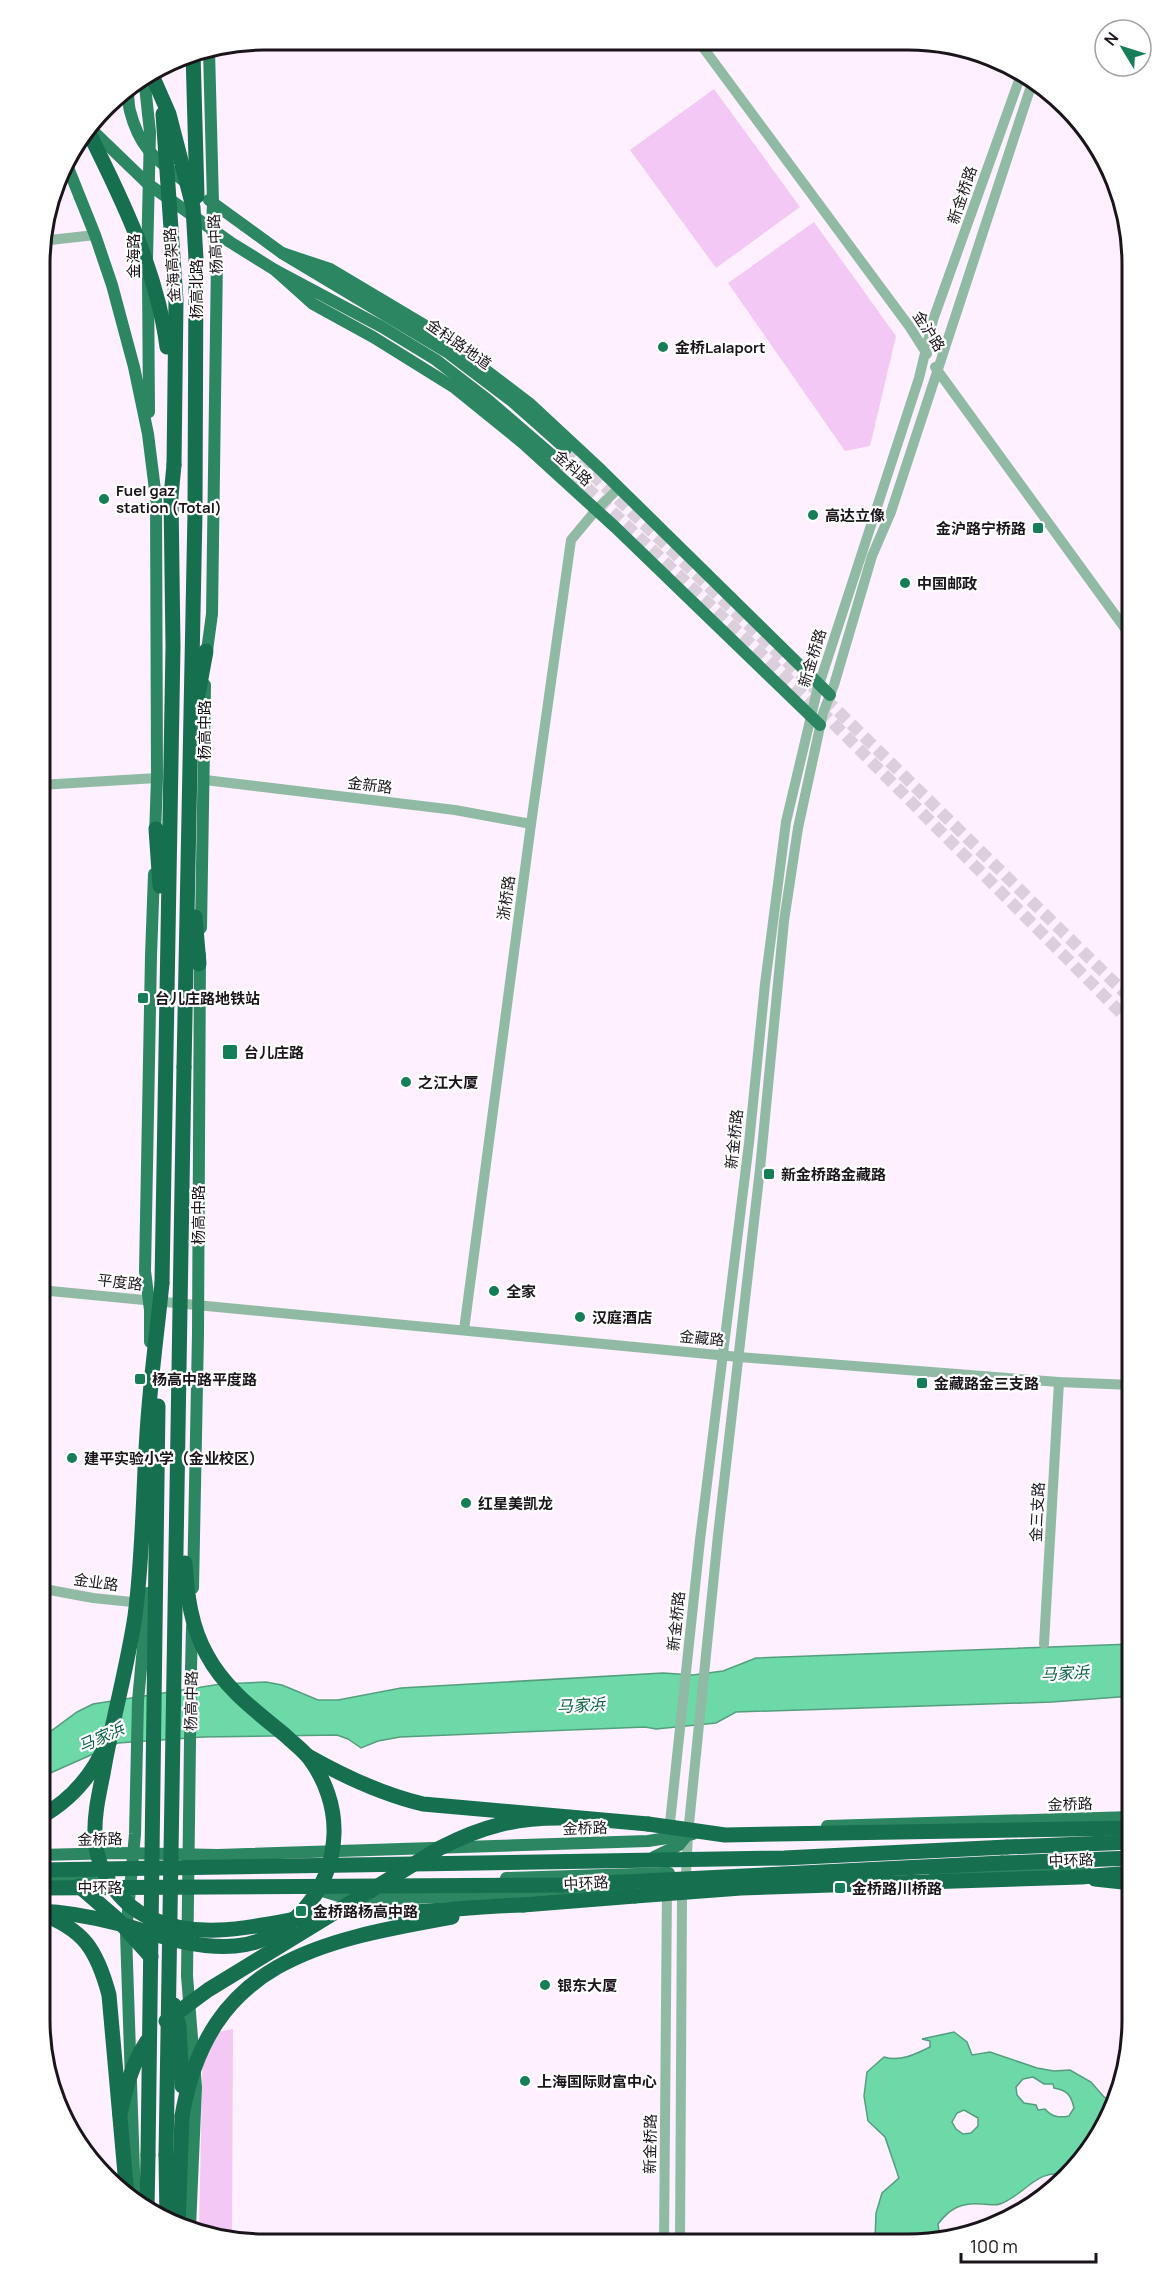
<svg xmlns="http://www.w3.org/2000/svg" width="1171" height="2283" viewBox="0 0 1171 2283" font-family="Manrope,'Noto Sans SC',sans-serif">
	<rect width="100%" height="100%" fill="#fef0fe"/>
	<g fill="#f4c8f4">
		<path d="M714,89L800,207L716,268L630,150Z"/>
		<path d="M814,222L896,336L870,446L845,451L728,283Z"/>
		<path d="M233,2029L232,2241L199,2231L203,2035Z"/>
	</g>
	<g fill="#6dd8a8" stroke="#549e7e" stroke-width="1.5" fill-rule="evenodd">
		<path d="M1132,1644V1696L1052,1702L736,1712L716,1723L656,1729L645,1727L400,1737L378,1741L361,1748L348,1739L337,1735L203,1737L118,1743L39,1778V1740L77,1712L93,1704L221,1684L266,1682L282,1685L318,1700H338L401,1688L663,1673L693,1675L723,1671L756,1658Z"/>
		<path d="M954,2032L967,2042L972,2055L990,2052L1037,2068L1054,2071L1070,2070L1091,2082L1104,2097L1116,2102L1115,2105L1085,2156L1066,2175C1037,2167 1024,2196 1000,2204C994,2206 988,2204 982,2204C962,2202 950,2208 938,2224L940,2239L907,2244H877L875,2240L876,2213L882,2193L899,2178L885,2137L868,2121L864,2096L867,2072L884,2057C900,2062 916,2054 930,2047V2041L922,2039ZM1033,2077L1044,2084H1053L1054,2088C1067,2090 1071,2095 1074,2108L1069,2116C1059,2118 1052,2117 1045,2109L1038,2110L1036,2105L1024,2103L1017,2095L1016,2087L1023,2079ZM964,2110L978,2118V2126L971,2133L963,2134L956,2129L952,2122L957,2113Z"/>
	</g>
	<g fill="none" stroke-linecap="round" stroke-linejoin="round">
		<g stroke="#dccfdc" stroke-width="12" stroke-dasharray="12 6" stroke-linecap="butt">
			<path d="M566,449L839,712L1132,1000"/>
			<path d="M560,462L814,704L1132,1024"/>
		</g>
		<g stroke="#90baa4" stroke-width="10">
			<path d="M699,42L909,326L927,354"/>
			<path d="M41,241L95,235"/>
			<path d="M935,367L1132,638"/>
			<path d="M205,780L455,810L531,824"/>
			<path d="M40,785L157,778"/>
			<path d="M40,1290L739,1357L1059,1382L1132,1385"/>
			<path d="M464,1330L531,824L571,540L596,510L619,488"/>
			<path d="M39,1588L93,1598L142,1603"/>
			<path d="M1044,1644L1059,1382"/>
			<path d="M669,1832L700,1540L749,1143L765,984L786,822L817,691L919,378L933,320L1022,72"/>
			<path d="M664,2243L667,1887"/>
			<path d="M680,2243L682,1898L686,1874L688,1834L718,1535L760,1169L784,921L798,828L823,713L834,685L872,556L891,512L1033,80"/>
		</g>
		<g stroke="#2b8661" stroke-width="12">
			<path d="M144,77L150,132L147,259"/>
			<path d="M127,88C129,96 128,104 130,111C140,151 159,161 188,184"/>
			<path d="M90,128L148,184L230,242L275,270L382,327L436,360L488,400L560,462"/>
			<path d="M65,160L95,235L112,285L134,367L148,434L156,498L157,778L155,836"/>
			<path d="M209,200L282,253L447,352L513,402L566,449"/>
			<path d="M282,253L330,269L434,331L529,403L601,470L830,695"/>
			<path d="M275,270L313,304L373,337L455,388L524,444L615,527L820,725"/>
			<path d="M148,276L149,412"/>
			<path d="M206,658L212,614L217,258L212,229L213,203L209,50"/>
			<path d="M201,928L205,685"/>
			<path d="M150,1342V1310L145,1271L151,956L154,874"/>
			<path d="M193,1588L198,1334L200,955"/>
			<path d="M191,1670L192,1627"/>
			<path d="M827,1826L1132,1817"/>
			<path d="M39,1855L120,1853L218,1855L648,1841L693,1834"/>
			<path d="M654,1857L679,1845L688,1834"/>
			<path d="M935,1874L1085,1869"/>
			<path d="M506,1878L669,1873"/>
			<path d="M39,1879L104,1876"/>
			<path d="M319,1890L342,1897L359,1900L626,1890"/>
			<path d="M135,2201L126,1933L135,1834L138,1701L148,1593"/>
			<path d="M190,2228L196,2087L187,1976L190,1742"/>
		</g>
		<g stroke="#166f4e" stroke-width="15">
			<path d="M198,695L206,651"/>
			<path d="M156,829L160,886"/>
			<path d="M195,917L199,964"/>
			<path d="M184,1067L195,512"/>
			<path d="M162,1283L173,646L171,496L174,465"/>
			<path d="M308,1756C345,1777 381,1794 423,1804L648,1824"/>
			<path d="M39,1818C70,1801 92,1776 106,1744"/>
			<path d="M1007,1847L1132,1842"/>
			<path d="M1002,1863L1132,1858"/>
			<path d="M1095,1879L1132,1883"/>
			<path d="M523,1905L635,1896"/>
			<path d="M39,1913C84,1929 97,1950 109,1995L127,2196"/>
			<path d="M166,2155L167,2222"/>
			<path d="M147,2209L148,2155"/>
			<path d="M178,2225L182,2116"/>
		</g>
		<path stroke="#2b8661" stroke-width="12" d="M190,1742L191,1670"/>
		<g stroke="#166f4e" stroke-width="15">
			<path d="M193,53L197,196"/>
			<path d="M151,73L169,114L193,207L196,259L195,512"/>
			<path d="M163,114L176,300L174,465"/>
			<path d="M88,131C122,199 157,271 167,347"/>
			<path d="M162,1283C157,1333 150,1383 147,1433C143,1494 143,1556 135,1616C127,1669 112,1721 103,1774C99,1794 94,1815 95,1836C96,1871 119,1904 150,1918C211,1946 279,1918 341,1912C365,1909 390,1913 414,1912C450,1910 486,1906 523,1905"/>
			<path d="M648,1824L725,1835L1132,1828"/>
			<path d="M39,1870L784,1858L1007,1847"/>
			<path d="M79,1886L117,1919L151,1957"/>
			<path d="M39,1888L563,1885L1002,1863"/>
			<path d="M635,1896L741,1888L1081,1877L1132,1873"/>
			<path d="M39,1911C67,1912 93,1917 120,1924C158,1935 194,1949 235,1946C267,1944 295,1923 313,1898C327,1878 333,1857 334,1834C335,1807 325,1779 309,1758C303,1750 293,1743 286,1736C257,1712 225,1689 207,1655C191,1627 187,1595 185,1563"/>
			<path d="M174,2005L179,2026L182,2086"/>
			<path d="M166,2021L208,1990L440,1848C483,1826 517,1817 565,1818"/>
			<path d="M120,2114C126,2087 132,2064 147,2041"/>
			<path d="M182,2116C209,1961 318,1941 452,1917"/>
			<path d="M148,2155L158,1406"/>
			<path d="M166,2155L184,1067"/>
		</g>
	</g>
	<g fill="#157d58" stroke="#fff" stroke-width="2">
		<circle cx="663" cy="347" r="6"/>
		<circle cx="104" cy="499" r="6"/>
		<circle cx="813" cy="515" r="6"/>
		<rect x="1032" y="522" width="12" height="12" rx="3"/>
		<circle cx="905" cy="583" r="6"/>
		<rect x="137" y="992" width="12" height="12" rx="3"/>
		<rect x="222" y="1044" width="16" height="16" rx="3"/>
		<circle cx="406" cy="1082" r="6"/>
		<rect x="763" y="1168" width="12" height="12" rx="3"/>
		<circle cx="494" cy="1291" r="6"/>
		<circle cx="580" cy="1317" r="6"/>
		<rect x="134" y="1373" width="12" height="12" rx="3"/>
		<rect x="916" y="1377" width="12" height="12" rx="3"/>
		<circle cx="72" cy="1458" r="6"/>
		<circle cx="466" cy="1503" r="6"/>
		<rect x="834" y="1882" width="12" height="12" rx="3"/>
		<rect x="295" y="1905" width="12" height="12" rx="3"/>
		<circle cx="545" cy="1985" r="6"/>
		<circle cx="525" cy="2081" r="6"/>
	</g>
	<g text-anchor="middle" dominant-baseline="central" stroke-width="4.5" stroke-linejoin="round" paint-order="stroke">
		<g font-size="15" fill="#1b151b" stroke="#fff">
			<text transform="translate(962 195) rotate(-71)">新金桥路</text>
			<text transform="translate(215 244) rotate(-93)">杨高中路</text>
			<text transform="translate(133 256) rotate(-90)">金海路</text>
			<text transform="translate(172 265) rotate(-94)">金海高架路</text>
			<text transform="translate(196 289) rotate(-90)">杨高北路</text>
			<text transform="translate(929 331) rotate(57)">金沪路</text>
			<text transform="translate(459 344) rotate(35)">金科路地道</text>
			<text transform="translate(573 468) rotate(42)">金科路</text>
			<text transform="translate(812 658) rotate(-73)">新金桥路</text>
			<text transform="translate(204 730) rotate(-90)">杨高中路</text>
			<text transform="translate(370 785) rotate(7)">金新路</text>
			<text transform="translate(506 898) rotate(-82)">浙桥路</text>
			<text transform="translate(734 1139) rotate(-84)">新金桥路</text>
			<text transform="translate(198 1215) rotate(-90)">杨高中路</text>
			<text transform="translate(120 1282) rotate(6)">平度路</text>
			<text transform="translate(702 1338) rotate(5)">金藏路</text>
			<text transform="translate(1037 1512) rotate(-87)">金三支路</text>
			<text transform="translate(96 1582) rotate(8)">金业路</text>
			<text transform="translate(676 1621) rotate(-84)">新金桥路</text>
			<text transform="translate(191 1701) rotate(-89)">杨高中路</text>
			<text transform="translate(1070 1804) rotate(-2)">金桥路</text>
			<text transform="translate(585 1828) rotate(-2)">金桥路</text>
			<text transform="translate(100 1839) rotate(-1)">金桥路</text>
			<text transform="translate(1071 1860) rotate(-2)">中环路</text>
			<text transform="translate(586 1883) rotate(-3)">中环路</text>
			<text x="100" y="1887">中环路</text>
			<text transform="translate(650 2144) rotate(-89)">新金桥路</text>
		</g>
		<g font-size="15" font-weight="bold" fill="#1b151b" stroke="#fff" text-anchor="start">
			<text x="675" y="347">金桥Lalaport</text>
			<text x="116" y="490">Fuel gaz<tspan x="116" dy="17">station (Total)</tspan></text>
			<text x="825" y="515">高达立像</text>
			<text x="1026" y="528" text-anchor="end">金沪路宁桥路</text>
			<text x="917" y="583">中国邮政</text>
			<text x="155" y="998">台儿庄路地铁站</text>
			<text x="244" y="1052">台儿庄路</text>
			<text x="418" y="1082">之江大厦</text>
			<text x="781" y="1174">新金桥路金藏路</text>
			<text x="506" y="1291">全家</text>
			<text x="592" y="1317">汉庭酒店</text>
			<text x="152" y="1379">杨高中路平度路</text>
			<text x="934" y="1383">金藏路金三支路</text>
			<text x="84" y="1458">建平实验小学（金业校区）</text>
			<text x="478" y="1503">红星美凯龙</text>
			<text x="852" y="1888">金桥路川桥路</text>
			<text x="313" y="1911">金桥路杨高中路</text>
			<text x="557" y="1985">银东大厦</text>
			<text x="537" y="2081">上海国际财富中心</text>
		</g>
		<g font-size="16" font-style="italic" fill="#0e6244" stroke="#fff">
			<text transform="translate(1065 1673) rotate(-3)">马家浜</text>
			<text transform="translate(581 1705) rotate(-3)">马家浜</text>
			<text transform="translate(101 1737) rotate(-24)">马家浜</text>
		</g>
	</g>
	<path d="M0 0H1171V2283H0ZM264 50H908A214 214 0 0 1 1122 264V2020A214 214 0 0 1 908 2234H264A214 214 0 0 1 50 2020V264A214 214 0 0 1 264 50Z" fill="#fff" fill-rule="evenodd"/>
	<path fill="none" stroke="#1b151b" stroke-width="3" d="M264 50H908A214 214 0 0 1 1122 264V2020A214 214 0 0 1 908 2234H264A214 214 0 0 1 50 2020V264A214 214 0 0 1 264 50Z"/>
	<g transform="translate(1123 48) rotate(308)"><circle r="28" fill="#ffffff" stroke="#a4a1a4" stroke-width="1.5"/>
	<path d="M0-4.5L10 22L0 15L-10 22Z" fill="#157d58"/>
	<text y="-9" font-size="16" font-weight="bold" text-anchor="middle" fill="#1b151b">N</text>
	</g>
	<path d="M961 2253v9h135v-9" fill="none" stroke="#1b151b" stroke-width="3"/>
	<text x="970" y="2253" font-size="18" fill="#1b151b" stroke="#ffffff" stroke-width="4.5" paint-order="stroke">100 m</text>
</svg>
